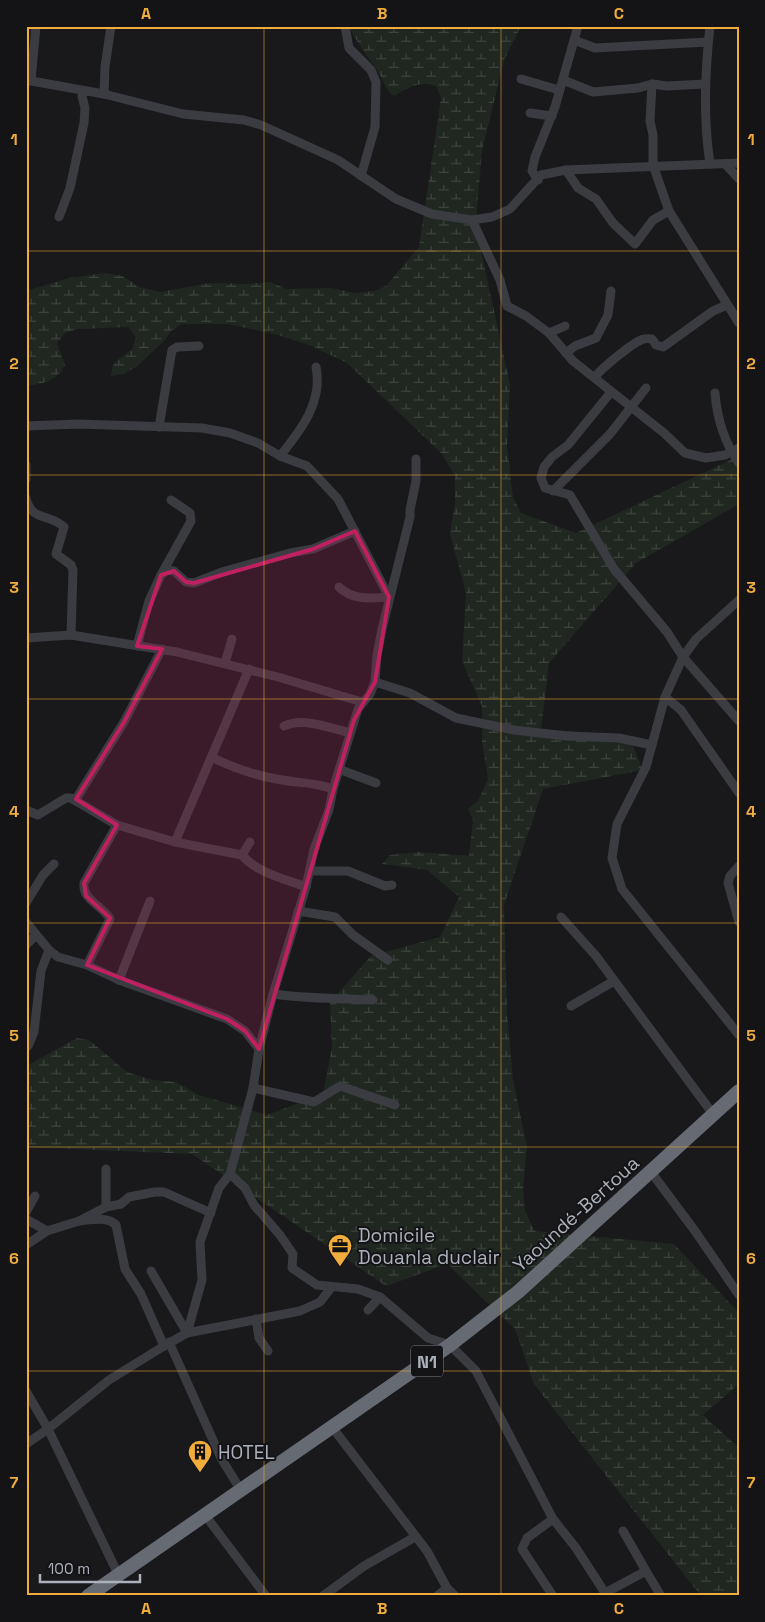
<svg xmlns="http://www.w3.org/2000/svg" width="765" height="1622" viewBox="0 0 765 1622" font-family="'Space Grotesk',sans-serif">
	<defs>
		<pattern id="wetland-marsh" width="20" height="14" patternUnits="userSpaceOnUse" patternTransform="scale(1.25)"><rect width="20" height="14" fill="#1f2720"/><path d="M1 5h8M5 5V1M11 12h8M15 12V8" fill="none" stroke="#3d443e"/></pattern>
	</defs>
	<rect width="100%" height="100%" fill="#19191c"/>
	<path fill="url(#wetland-marsh)" d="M349,26H521L504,60L482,151L475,232L480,246L510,385L507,446L513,497L521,513L576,533L739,456V504L636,563L549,663L541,729L629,736L643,770L543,789L504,905L507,1012L513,1079L527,1147L523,1189L525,1211L535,1231L674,1244L739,1313V1384L703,1415L739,1448V1596H701L534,1384L515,1329L447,1264L386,1286L192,1154L26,1147V1066L77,1038L89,1040L127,1072L152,1080L176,1082L199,1095L267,1115L323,1094L332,1047L330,1002L371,956L440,937L459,897L427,870L382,864L390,855L418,852L469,856L473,820L468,809L478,801L488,779L482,742V706L462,661L466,593L450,534L455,503V476L442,454L347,363L312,346L278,335L228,324H182L171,331L164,341L136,367L124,374L111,376L113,364L132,349L136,337L128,327L78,329L65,333L57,343L65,365C56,382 44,383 26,386V291L69,278L105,273L123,276L139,287L160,292L210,283L249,284L270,282L287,289L331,288L355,293L374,291L386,286L419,247L441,98L436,86C420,80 407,88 394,96C385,90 383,79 377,70C366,54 358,45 349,26Z"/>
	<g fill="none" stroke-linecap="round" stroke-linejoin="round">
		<g stroke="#3a3c41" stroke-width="9">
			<path d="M345,26L349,48L371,70L376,82L375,127L361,176"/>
			<path d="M710,26C705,73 703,117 710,164"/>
			<path d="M574,40L595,48L708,42"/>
			<path d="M521,79L559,90"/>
			<path d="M26,80L104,94L183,114L244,120L261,125L338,160L396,199L432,214L472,220L492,217L510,209L541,175L566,170L739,163"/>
			<path d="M563,80L593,92L638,88L652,84L667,86L705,84"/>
			<path d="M31,81L36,26"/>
			<path d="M652,84L650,121L653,135V165L669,211L739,323"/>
			<path d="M104,94L105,67L111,26"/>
			<path d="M530,113L552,116"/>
			<path d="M726,165L739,179"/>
			<path d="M566,170L578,188L596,199L613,223L635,244L653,220L669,211"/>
			<path d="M538,180L532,171L535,157L555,107L578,26"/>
			<path d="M59,217L70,188L84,123L85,108L82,96L84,91"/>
			<path d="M472,220L500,280L507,306L526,316L549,333L573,361L664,433L685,453L706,458L725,455L739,448"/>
			<path d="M549,333L565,326"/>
			<path d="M566,353L575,346L596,338L608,315L611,291"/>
			<path d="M595,377C601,369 634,341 644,339C645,338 650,339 652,339L656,345L663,347L713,311L727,305"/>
			<path d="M611,392L568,445L552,457L544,467L541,478L545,488L570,495L614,569L667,632L683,657L739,721"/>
			<path d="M715,393C717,418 724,442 739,463"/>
			<path d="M26,426L78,424L202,428L230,433L258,443L280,456L307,466L338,499L389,597"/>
			<path d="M159,427L172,350L177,347L199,346"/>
			<path d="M280,456C301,430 323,402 316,367"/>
			<path d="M26,465V479"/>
			<path d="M553,491L610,434L646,388"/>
			<path d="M26,498C31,522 50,513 64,527L56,554L71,565L73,570L71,635"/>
			<path d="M161,575L167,570L174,571L186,582L194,583L222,572L290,553L313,549L355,531"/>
			<path d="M339,587C353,601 371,598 389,597"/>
			<path d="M739,600L696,639L683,657L665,697L646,767L617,824L612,858L622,889L739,1035"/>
			<path d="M26,638L71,635L177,652L278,677L362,702"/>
			<path d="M137,646L149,601L161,575L191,521L190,513L171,500"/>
			<path d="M225,663L232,639"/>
			<path d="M375,682L410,693L456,718L514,730L566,736L619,738L652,745"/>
			<path d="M665,697L681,710L739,793"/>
			<path d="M284,726C304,717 330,728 350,733"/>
			<path d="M213,758C232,767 254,775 276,779C295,783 315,782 333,789"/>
			<path d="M341,770L376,783"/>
			<path d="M76,799L124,722L162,649"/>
			<path d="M26,810L38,815L66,798H71L117,825L175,842L242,855C257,873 285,879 306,887"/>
			<path d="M175,842L249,669"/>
			<path d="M242,855L250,842"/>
			<path d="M739,866L730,876L728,883L739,922"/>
			<path d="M310,871H348L385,886L392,885"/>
			<path d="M26,903L43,875L54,864"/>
			<path d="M298,911L335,917L353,935L388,960"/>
			<path d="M561,917L596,956L713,1114"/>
			<path d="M26,922L49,950L58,957L87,965L119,980L227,1019L245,1031L259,1049"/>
			<path d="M26,945L36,935"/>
			<path d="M87,965L110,919C102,905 82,900 84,883L117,825"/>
			<path d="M119,980L150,901"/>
			<path d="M273,994C306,999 340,998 373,1000"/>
			<path d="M571,1006L614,981"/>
			<path d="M28,1046L34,1032L41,971L49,950"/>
			<path d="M253,1088L314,1102L340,1086L395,1105"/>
			<path d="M106,1169V1207"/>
			<path d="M651,1172L695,1231L739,1295"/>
			<path d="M230,1174L245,1188L254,1205L280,1235L293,1254L292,1268L317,1285L358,1289L380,1297L428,1338L450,1345L476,1371L553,1519L576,1548L607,1596"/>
			<path d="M26,1212L35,1196"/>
			<path d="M26,1219L47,1231"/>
			<path d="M26,1245L47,1231L79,1221L106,1207L121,1204L129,1197L155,1192H164L211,1213"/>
			<path d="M151,1271L187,1333"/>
			<path d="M368,1310L380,1297"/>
			<path d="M256,1319L259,1338L268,1351"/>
			<path d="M187,1333L202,1280L200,1242L219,1188L230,1174L253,1088L259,1049L273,994L306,887L314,849L329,810L333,789L358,709L370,694L375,682L377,655L382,629L410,517V510L416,481V459"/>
			<path d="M169,1342L221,1458L240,1489"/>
			<path d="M164,1346L187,1333L300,1311L320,1302L331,1288"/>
			<path d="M26,1391L48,1429L109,1380L164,1346L141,1294L125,1269L116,1225C107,1216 90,1220 79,1221"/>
			<path d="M332,1427L427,1551L447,1588L455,1596"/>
			<path d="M26,1444L48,1429L118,1574"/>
			<path d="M205,1515L266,1596"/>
			<path d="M623,1531L646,1571"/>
			<path d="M605,1593L646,1571L661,1596"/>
			<path d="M323,1596L364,1566L415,1537"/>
			<path d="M437,1596L447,1588"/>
			<path d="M553,1596L522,1549L527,1538L553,1519"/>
		</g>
		<path stroke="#666a72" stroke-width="14" d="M88,1596L450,1345L518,1292L739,1091"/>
	</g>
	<path fill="#c12060" fill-opacity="0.2" stroke="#c12060" stroke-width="4" stroke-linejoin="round" d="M355,531L389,597L375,682L354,720L259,1049L245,1031L227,1019L87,965L110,918L86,896L84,883L117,825L76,799L124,722L162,649L137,646L161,575L174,571L186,582L194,583L313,549Z"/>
	<path fill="none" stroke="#f1ad3c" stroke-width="1" stroke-opacity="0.55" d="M264,26V1596M501,26V1596M26,251H739M26,475H739M26,699H739M26,923H739M26,1147H739M26,1371H739"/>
	<defs>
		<symbol id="office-pin" viewBox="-11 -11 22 30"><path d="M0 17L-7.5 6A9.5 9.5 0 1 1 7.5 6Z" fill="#f1ad3c" stroke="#141417"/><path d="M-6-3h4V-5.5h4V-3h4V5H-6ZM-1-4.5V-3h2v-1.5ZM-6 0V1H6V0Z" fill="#111"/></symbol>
		<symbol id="building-pin" viewBox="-11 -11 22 30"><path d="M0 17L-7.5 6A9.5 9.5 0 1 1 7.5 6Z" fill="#f1ad3c" stroke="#141417"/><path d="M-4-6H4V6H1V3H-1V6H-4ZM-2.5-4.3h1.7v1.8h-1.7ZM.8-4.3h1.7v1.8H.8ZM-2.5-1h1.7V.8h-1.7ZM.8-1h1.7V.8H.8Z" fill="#111"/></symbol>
	</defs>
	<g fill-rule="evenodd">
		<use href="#office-pin" x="326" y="1232" width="28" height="38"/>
		<use href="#building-pin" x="186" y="1438" width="28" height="38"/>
	</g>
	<g text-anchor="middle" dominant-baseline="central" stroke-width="4" stroke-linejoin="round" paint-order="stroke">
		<rect fill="#141417" stroke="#7e828a" stroke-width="1" x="411" y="1345.5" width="32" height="31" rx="4"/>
		<g font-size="18" font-weight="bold" fill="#acb1bb">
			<text x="427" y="1361">N1</text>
		</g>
		<g font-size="19" fill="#acb1bb" stroke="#141417">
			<text transform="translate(576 1214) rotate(-42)">Yaoundé-Bertoua</text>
		</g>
		<g font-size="19" fill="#acb1bb" stroke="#141417" text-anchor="start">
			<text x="358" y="1235">Domicile<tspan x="358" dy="22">Douanla duclair</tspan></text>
			<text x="218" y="1452">HOTEL</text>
		</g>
	</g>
	<rect width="765" height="1622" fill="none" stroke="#141417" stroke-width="55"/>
	<path d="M40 1574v8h100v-8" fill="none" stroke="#acb1bb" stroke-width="2.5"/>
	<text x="48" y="1574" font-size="15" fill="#acb1bb" stroke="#141417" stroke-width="4" paint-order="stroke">100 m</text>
	<rect x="28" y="28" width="710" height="1566" fill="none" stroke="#f1ad3c" stroke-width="2"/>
	<g font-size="16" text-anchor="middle" font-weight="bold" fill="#f1ad3c">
		<text x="146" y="19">A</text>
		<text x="382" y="19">B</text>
		<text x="619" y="19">C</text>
		<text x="14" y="145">1</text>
		<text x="751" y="145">1</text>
		<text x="14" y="369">2</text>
		<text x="751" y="369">2</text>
		<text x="14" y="593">3</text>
		<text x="751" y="593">3</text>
		<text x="14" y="817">4</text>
		<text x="751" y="817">4</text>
		<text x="14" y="1041">5</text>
		<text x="751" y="1041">5</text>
		<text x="14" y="1264">6</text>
		<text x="751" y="1264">6</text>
		<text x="14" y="1488">7</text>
		<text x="751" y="1488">7</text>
		<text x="146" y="1614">A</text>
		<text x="382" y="1614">B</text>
		<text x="619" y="1614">C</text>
	</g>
</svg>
